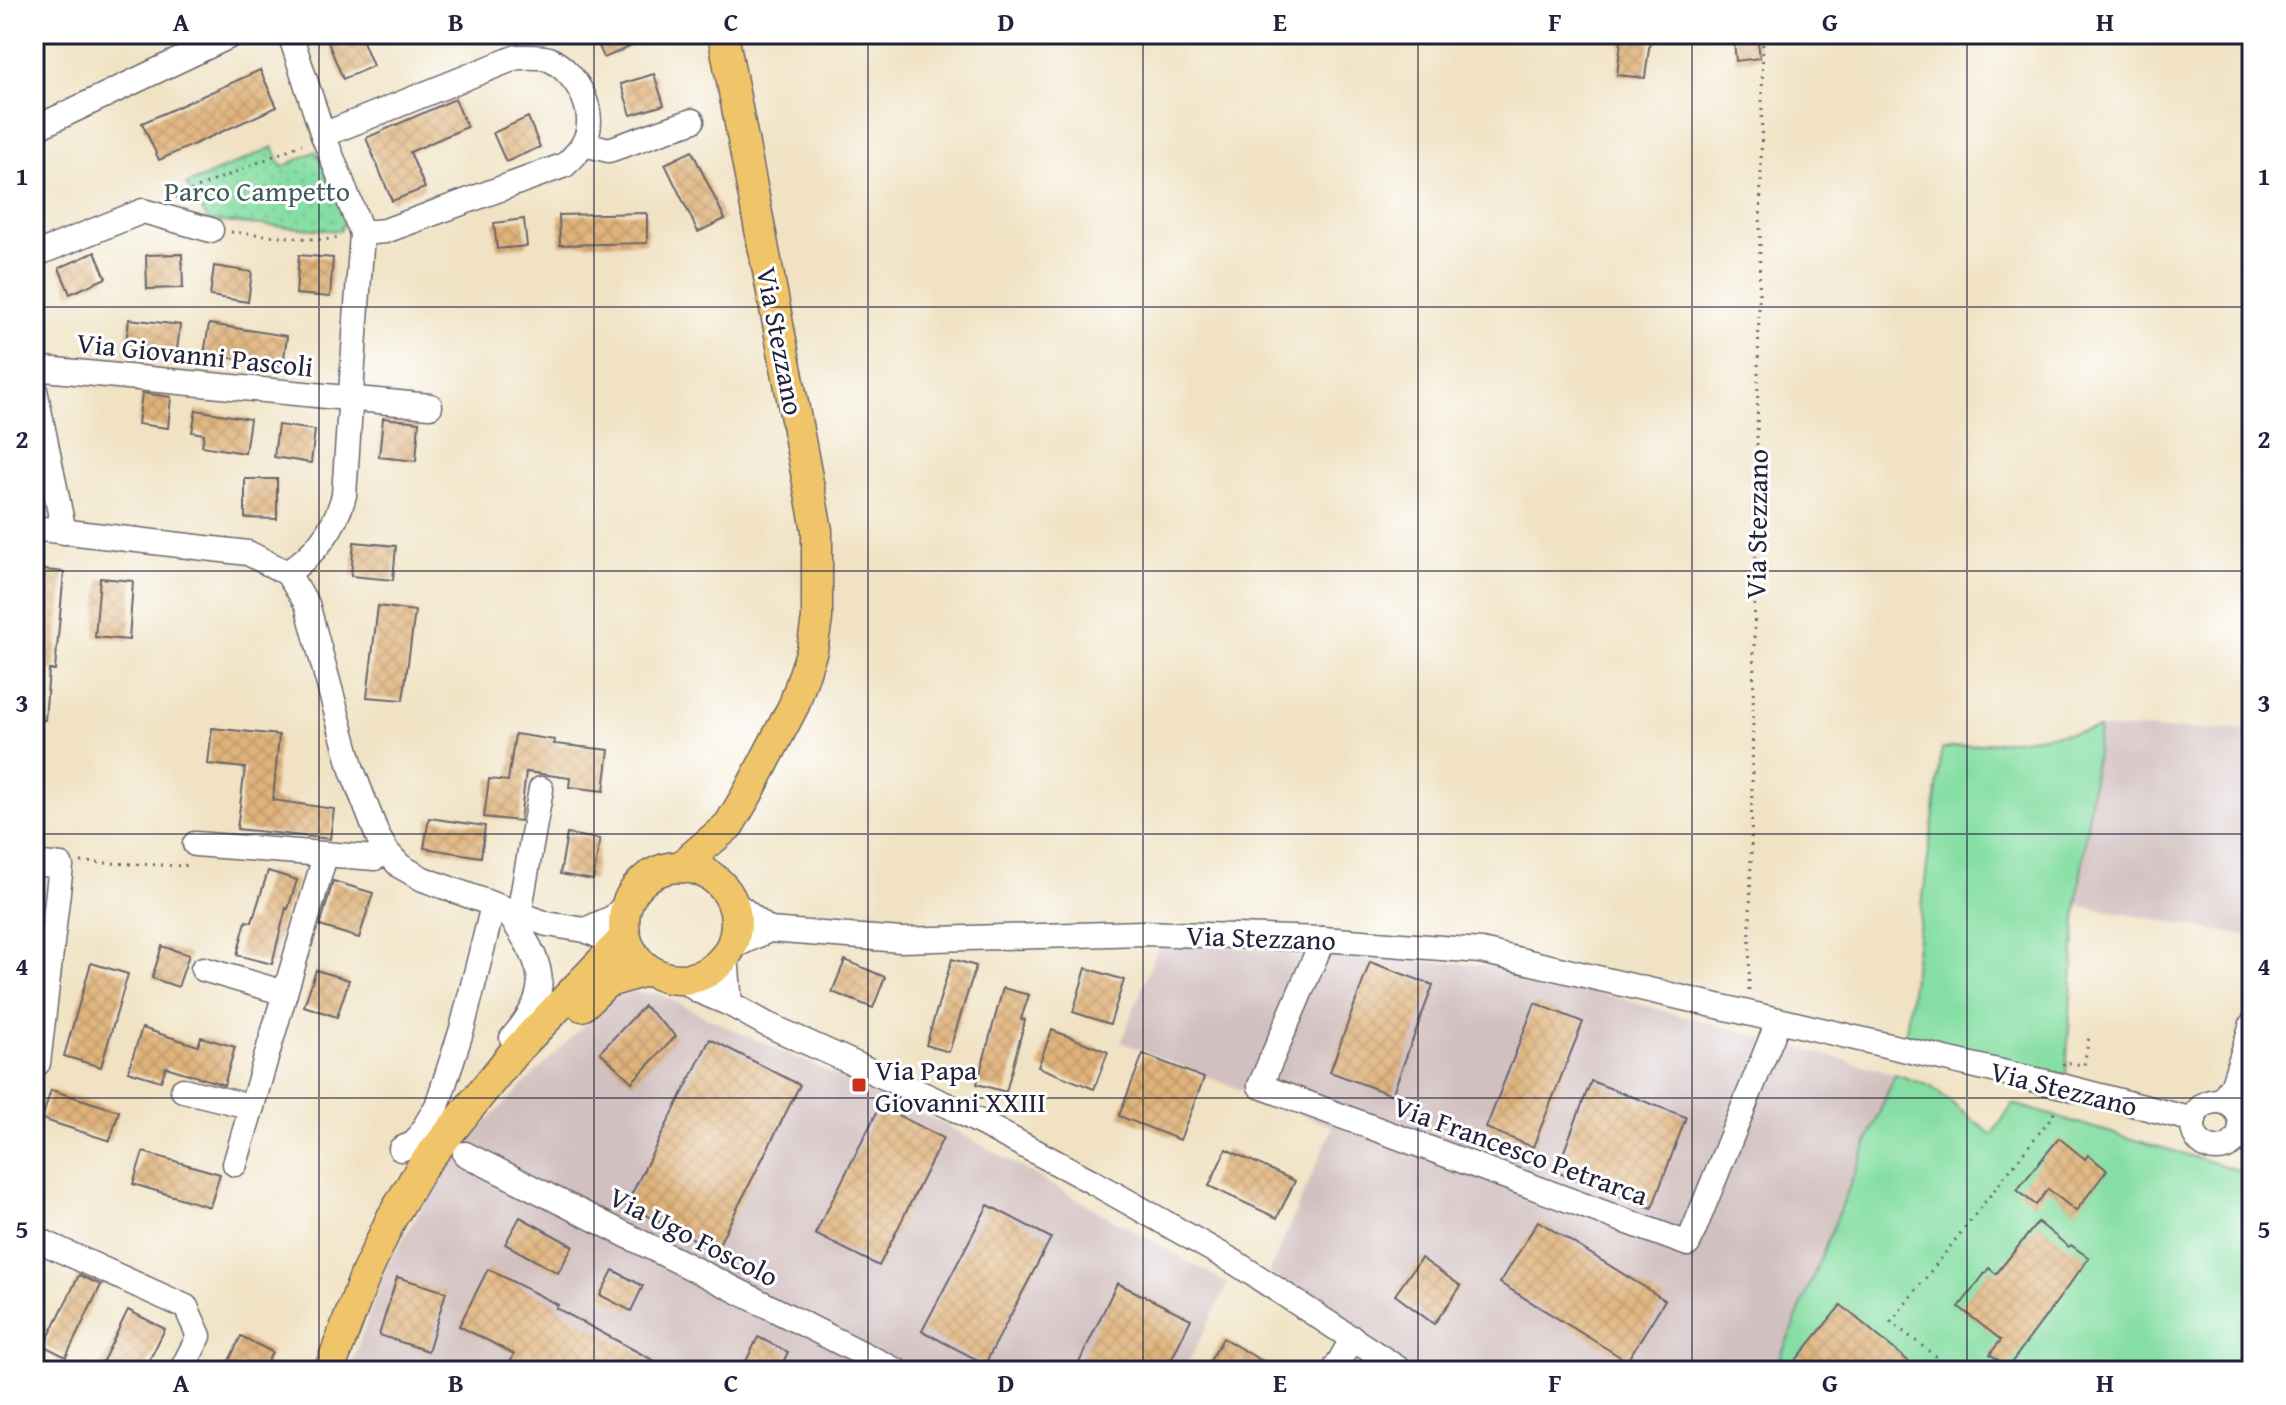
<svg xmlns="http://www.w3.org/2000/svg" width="2286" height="1405" viewBox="0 0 2286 1405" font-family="'Gentium Book Plus',serif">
	<defs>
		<pattern id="green-dots" width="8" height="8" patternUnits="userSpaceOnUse" patternTransform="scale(2)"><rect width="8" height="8" fill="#85dea3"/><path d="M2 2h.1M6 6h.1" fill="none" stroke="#73be8d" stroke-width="1.8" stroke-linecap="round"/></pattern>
		<pattern id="building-cross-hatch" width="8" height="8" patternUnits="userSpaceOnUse" patternTransform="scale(2)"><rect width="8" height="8" fill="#e0b37b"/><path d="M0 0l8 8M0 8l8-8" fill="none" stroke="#c09a6b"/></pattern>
	</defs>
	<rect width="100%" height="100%" fill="#fff"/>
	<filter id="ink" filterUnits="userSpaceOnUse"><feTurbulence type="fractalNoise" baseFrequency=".0125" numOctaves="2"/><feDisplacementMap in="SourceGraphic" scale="16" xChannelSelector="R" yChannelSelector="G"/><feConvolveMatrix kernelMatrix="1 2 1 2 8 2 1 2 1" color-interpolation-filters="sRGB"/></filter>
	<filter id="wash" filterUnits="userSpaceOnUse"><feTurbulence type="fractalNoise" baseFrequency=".006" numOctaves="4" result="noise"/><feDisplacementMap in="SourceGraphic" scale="32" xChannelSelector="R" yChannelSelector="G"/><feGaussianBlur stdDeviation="1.8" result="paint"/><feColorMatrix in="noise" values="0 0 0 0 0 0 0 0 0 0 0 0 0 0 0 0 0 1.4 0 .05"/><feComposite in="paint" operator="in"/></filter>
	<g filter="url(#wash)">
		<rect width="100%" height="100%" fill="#f0e2c3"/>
		<g fill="#d2bfbf">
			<path d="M2099,729L2252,730V937L2077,905Z"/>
			<path d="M1160,942L1503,967L1895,1074L1775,1371H1414L1269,1273L1333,1127L1121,1042Z"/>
			<path d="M632,992L659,994L727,1027L944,1124L1228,1284L1184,1371H349L387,1265L456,1152L610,999Z"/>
		</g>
		<path fill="url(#green-dots)" stroke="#54806f" stroke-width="2" d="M273,147L282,167L316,151L346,217L340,231L209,221L186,185Z"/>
		<g fill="#85dea3" stroke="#54806f" stroke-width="2">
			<path d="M2099,729L2077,905L2066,1075L1905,1039L1942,749Z"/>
			<path d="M1895,1074L1930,1086L1992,1135L2013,1104L2252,1174V1371H1775Z"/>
		</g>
		<g id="blocks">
			<g fill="url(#building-cross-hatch)">
				<path d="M342,34H360L373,66L343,79L327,40Z"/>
				<path d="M594,34H659L604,58Z"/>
				<path d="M1622,34H1651L1645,78L1617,75Z"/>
				<path d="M1733,34H1757L1760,58L1736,61Z"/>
				<path d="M260,70L277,107L159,160L142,123Z"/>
				<path d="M654,74L664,105L631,115L621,84Z"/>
				<path d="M455,99L467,127L410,152L425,188L392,201L366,138Z"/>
				<path d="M528,117L540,147L506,162L493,133Z"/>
				<path d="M692,151L725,219L698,232L665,164Z"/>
				<path d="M647,213V243L560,245L559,215Z"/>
				<path d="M524,219L527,246L497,249L494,223Z"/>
				<path d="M95,252L106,278L70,294L59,268Z"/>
				<path d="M182,254L183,288L147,289L146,255Z"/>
				<path d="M299,255L333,258L330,297L296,294Z"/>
				<path d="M214,266L252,272L248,302L210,296Z"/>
				<path d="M129,319L180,325L176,359L125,353Z"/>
				<path d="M209,324L287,336L283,366L204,354Z"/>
				<path d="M142,393L171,397L168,428L138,424Z"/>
				<path d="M196,410L250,419L245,453L202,446L204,434L192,432Z"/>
				<path d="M383,418L419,422L416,461L379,457Z"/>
				<path d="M278,425L315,430L311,463L274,457Z"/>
				<path d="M245,479H277V519L245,518Z"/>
				<path d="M354,542L396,546L393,580L351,576Z"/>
				<path d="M34,569L64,572L55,670H49L45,720H34Z"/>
				<path d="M100,578L133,581L129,640L95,637Z"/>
				<path d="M378,606L415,611L403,700L367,697Z"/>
				<path d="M212,728L279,735L273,800L334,809L330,839L237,829L245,768L208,764Z"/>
				<path d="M515,734L555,740L554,744L609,750L604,791L569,787L570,778L526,772L520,821L484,817L489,779L508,781Z"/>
				<path d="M429,818L485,826L481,857L424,848Z"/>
				<path d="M567,834L600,839L593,880L560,874Z"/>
				<path d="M268,871L297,880L288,909L286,908L272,964L237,955L246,921L252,922Z"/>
				<path d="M333,881L373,893L359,938L320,926Z"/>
				<path d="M162,946L189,955L178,987L152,978Z"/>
				<path d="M952,959L976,966L949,1052L926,1045Z"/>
				<path d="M845,960L885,977L873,1008L832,992Z"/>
				<path d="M1370,962L1433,985L1392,1095L1330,1072Z"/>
				<path d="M91,963L128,974L101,1067L64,1056Z"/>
				<path d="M1086,968L1124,980L1110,1024L1073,1012Z"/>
				<path d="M316,970L349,980L337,1017L304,1006Z"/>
				<path d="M1003,988L1029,995L1021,1019L1025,1020L1006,1092L977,1084Z"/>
				<path d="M1535,1003L1583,1022L1533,1147L1486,1128Z"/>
				<path d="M644,1006L676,1036L632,1082L600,1052Z"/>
				<path d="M142,1028L198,1046L201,1037L235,1047L224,1085L166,1067L161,1081L128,1071Z"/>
				<path d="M1052,1030L1108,1052L1094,1089L1038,1067Z"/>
				<path d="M710,1039L800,1085L716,1250L626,1205Z"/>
				<path d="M1143,1054L1204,1078L1180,1140L1119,1116Z"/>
				<path d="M1591,1081L1686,1117L1652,1208L1556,1172Z"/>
				<path d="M51,1090L119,1111L110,1141L42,1119Z"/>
				<path d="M880,1106L943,1138L879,1266L815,1234Z"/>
				<path d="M2059,1138L2085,1159L2088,1155L2107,1170L2076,1211L2048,1189L2036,1205L2017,1190Z"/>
				<path d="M1226,1149L1295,1181L1277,1218L1209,1186Z"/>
				<path d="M143,1152L220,1174L210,1207L133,1184Z"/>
				<path d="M988,1205L1051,1238L985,1364L922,1331Z"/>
				<path d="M520,1217L573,1246L558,1273L505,1244Z"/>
				<path d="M1538,1221L1665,1300L1627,1361L1500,1283Z"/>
				<path d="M2038,1222L2069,1247L2071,1245L2089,1258L2008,1367L1990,1354L2001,1340L1959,1307L1989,1268L1996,1274Z"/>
				<path d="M1421,1258L1461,1286L1434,1324L1395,1295Z"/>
				<path d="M488,1269L558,1305L556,1308L673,1371H506L514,1354L459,1326Z"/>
				<path d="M613,1270L643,1286L631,1311L600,1295Z"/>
				<path d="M79,1275L101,1285L66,1357L44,1346Z"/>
				<path d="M397,1277L446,1292L428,1351L379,1335Z"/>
				<path d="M1117,1283L1191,1319L1166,1371H1075Z"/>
				<path d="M1841,1305L1920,1371H1787Z"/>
				<path d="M128,1310L165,1329L144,1371H98Z"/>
				<path d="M241,1336L272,1352L263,1371H224Z"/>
				<path d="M758,1337L788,1352L779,1371H741Z"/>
				<path d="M1223,1338L1279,1371H1204Z"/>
			</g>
		</g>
	</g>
	<g filter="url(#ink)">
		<use href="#blocks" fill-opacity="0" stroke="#6a656b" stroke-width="2"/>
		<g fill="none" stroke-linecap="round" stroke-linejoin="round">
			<defs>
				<g id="minor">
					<path d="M34,129L234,34"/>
					<path d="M323,135L517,57C527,57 541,56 549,59C578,73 601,116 582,146C578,153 571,159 565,165L385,231L362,233"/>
					<path d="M584,144L609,150L692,121"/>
					<path d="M34,255L143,211L211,230"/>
					<path d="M34,368L430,406"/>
					<path d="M34,385L64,532"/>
					<path d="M34,528L248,553L287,573L307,604L352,770L378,837L387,852L400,866L423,879L547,924L585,930L606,939L624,932"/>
					<path d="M287,573C315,554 336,527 344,495L362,233L323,135L290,34"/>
					<path d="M195,844L375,858L387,852"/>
					<path d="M34,863L61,866L38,1063H34"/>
					<path d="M732,901L769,930"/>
					<path d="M506,910C540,961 558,985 512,1038"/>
					<path d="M519,914L541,789"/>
					<path d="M585,930L614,917L627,902"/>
					<path d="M1323,939L1260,1086L1688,1244L1778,1022"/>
					<path d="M732,947L769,930L901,940L1143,933L1323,939L1481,951L2062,1086L2194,1120"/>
					<path d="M726,956L730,1004"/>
					<path d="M203,969L285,993"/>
					<path d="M682,980L699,991L730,1004L766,1024L949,1106L1093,1182L1236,1263L1402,1371"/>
					<path d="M183,1090L252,1107"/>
					<path d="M2221,1101L2233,1084L2252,1024"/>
					<circle cx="2217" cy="1125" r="24"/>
					<path d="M401,1149L415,1143L437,1106L462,1029L493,906"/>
					<path d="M465,1154L897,1371"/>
					<path d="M235,1164L325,856"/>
					<path d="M34,1238L186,1307L199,1336L181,1371"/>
					<path d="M1334,1371L1353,1338"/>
				</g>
				<g id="major">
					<circle cx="680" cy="923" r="56"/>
					<path d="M680,867L729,825L748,793L794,705L812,650L817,619V530L723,34"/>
					<path d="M582,1006L606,983L648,970"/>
					<path d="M329,1371L365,1276L391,1219L423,1165L512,1055L625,937"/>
				</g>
			</defs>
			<use href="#minor" stroke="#6a656b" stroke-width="27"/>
			<use href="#major" stroke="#6a656b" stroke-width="33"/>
			<g stroke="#6a656b" stroke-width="3" stroke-dasharray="2 6" stroke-linecap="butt">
				<path d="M176,197L302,144"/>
				<path d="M231,232L324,240L342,237"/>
				<path d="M81,862L185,866L187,862"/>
				<path d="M1749,990L1763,34"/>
				<path d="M2063,1065L2064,1062L2084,1065L2089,1037"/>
				<path d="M1955,1371L1891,1322L2053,1115L2056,1107"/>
			</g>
			<use href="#minor" stroke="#fff" stroke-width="24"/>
			<use href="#major" stroke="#f0c469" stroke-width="30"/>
		</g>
	</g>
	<path fill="none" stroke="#22223b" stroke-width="2" stroke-opacity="0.55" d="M319,34V1371M594,34V1371M868,34V1371M1143,34V1371M1418,34V1371M1692,34V1371M1967,34V1371M34,307H2252M34,571H2252M34,834H2252M34,1098H2252"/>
	<rect fill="#c8321e" stroke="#fff" stroke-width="3" x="851" y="1077" width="16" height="16" rx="4"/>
	<g text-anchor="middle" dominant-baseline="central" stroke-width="6" stroke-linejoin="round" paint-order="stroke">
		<g font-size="28" fill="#405a5a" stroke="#fff">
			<text x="257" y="190">Parco Campetto</text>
		</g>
		<g font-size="28" fill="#22223b" stroke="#fff">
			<text transform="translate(781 341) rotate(79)">Via Stezzano</text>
			<text transform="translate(195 354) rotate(6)">Via Giovanni Pascoli</text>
			<text transform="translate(1756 524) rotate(-89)">Via Stezzano</text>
			<text transform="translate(1261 937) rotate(2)">Via Stezzano</text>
			<text transform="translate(2064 1088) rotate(14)">Via Stezzano</text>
			<text transform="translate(1521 1150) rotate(20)">Via Francesco Petrarca</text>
			<text transform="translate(694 1236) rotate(27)">Via Ugo Foscolo</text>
		</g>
		<g font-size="28" fill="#22223b" stroke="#fff" text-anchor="start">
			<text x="875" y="1069">Via Papa<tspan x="875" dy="32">Giovanni XXIII</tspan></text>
		</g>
	</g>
	<rect width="2286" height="1405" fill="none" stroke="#fff" stroke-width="88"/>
	<rect x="44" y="44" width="2198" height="1317" fill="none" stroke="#22223b" stroke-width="3"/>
	<g font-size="26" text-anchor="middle" font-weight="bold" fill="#22223b">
		<text x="181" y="31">A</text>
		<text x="456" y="31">B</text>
		<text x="731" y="31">C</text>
		<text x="1006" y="31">D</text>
		<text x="1280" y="31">E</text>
		<text x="1555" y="31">F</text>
		<text x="1830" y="31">G</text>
		<text x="2105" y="31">H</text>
		<text x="22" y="185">1</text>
		<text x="2264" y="185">1</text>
		<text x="22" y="448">2</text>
		<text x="2264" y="448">2</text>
		<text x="22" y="712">3</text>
		<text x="2264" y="712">3</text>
		<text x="22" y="975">4</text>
		<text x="2264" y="975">4</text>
		<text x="22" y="1238">5</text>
		<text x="2264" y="1238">5</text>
		<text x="181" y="1392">A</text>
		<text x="456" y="1392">B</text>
		<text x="731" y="1392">C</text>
		<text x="1006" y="1392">D</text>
		<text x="1280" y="1392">E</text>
		<text x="1555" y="1392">F</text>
		<text x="1830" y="1392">G</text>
		<text x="2105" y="1392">H</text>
	</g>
</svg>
